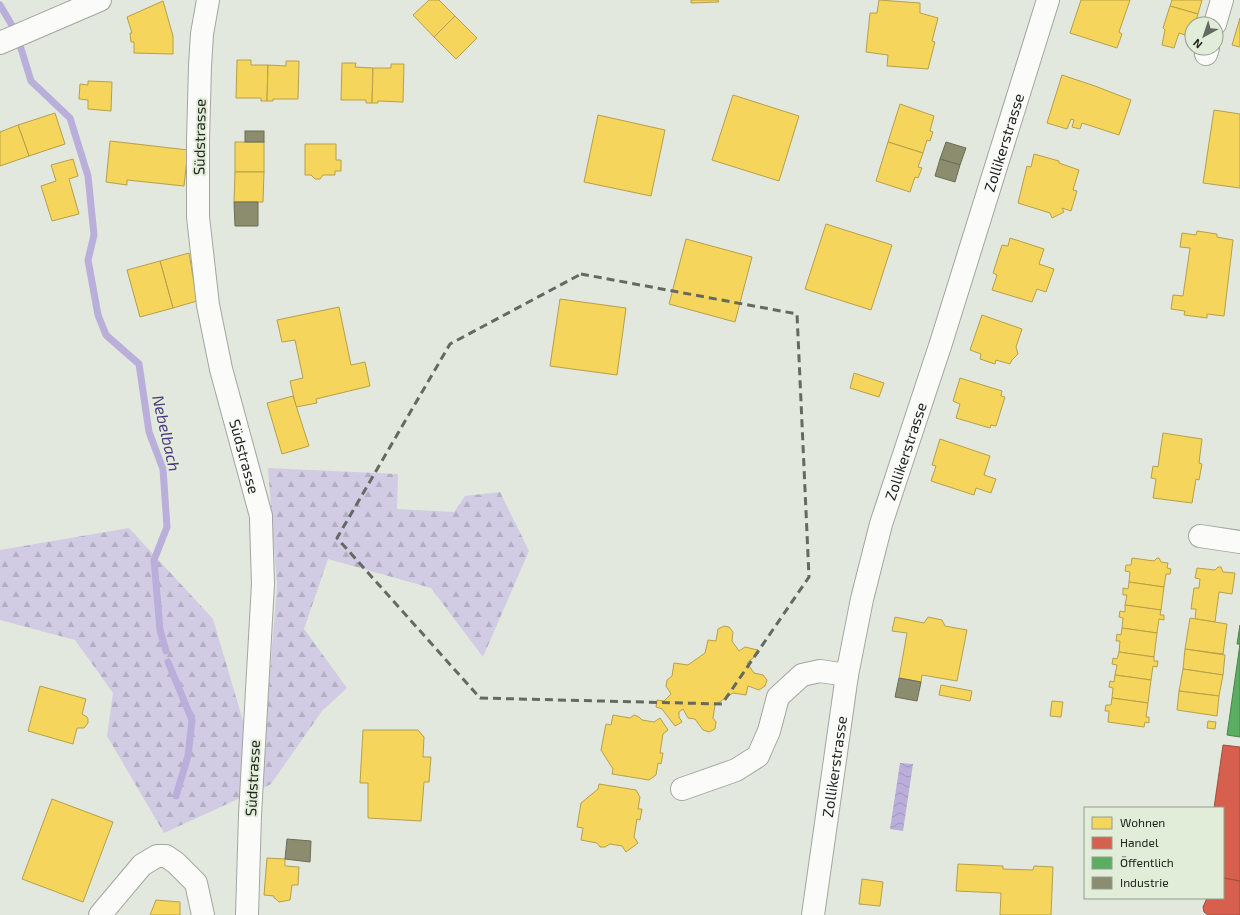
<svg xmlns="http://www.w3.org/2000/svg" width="1240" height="915" viewBox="0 0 1240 915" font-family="'Exo 2',sans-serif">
	<defs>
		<pattern id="forest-firs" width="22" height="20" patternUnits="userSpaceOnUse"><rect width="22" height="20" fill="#d1cce4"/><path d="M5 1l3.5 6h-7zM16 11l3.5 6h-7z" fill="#b3afc3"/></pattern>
		<pattern id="water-waves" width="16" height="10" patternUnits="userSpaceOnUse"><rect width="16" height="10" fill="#b9afda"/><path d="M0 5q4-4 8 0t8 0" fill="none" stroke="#9f96bb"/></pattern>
	</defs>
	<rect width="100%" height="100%" fill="#e2e8de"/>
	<path fill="url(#forest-firs)" d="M268,468L398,474L397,509L454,512L465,496L500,492L529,551L483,657L431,588L328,559L304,629L347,688L322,711L271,784L164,833L107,736L113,693L75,640L0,620V550L129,528L213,619L261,782L277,586Z"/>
	<path fill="url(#water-waves)" d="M900,763L913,764L903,831L890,829Z"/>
	<g fill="#f6d55c" stroke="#b6a049">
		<path d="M429,0H439L455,16L434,37L413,15Z"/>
		<path d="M691,0H718L719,2L691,3Z"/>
		<path d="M879,0L920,3V13L938,18L932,41L935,42L928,69L887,66L888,55L866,52L870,13H877Z"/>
		<path d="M1081,0H1130L1119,32L1122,34L1117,48L1070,33Z"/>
		<path d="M1172,0H1202L1198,14L1170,6Z"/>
		<path d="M163,1L173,36V54L134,53V42H131L130,33H132L127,17Z"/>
		<path d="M1170,6L1198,14L1195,24H1192L1191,37L1179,33L1174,48L1162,45L1165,30L1163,28Z"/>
		<path d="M455,16L477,38L456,59L434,37Z"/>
		<path d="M1240,18V47L1232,45Z"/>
		<path d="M237,60H251V65H268L267,101H261V98H236Z"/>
		<path d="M286,61H299L298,99H273V101H267L268,65L286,66Z"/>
		<path d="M342,63H356L355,67L373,68L372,103H366V100H341Z"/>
		<path d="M391,64H404L403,102L378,101V103H372L373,68H391Z"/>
		<path d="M1062,75L1095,86L1131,100L1119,135L1082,123L1080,129L1072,127L1074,120L1071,119L1067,129L1047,123Z"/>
		<path d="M88,81L112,82L111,111L88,109V100L79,99L80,84L88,85Z"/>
		<path d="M733,95L799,116L779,181L712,160Z"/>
		<path d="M900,104L934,116L930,131L933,132L930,141L927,140L923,153L888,142Z"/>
		<path d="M1214,110L1240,114V188L1203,183Z"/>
		<path d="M55,113L65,144L29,156L18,125Z"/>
		<path d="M598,115L665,130L651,196L584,182Z"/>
		<path d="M18,125L29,156L0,166V132Z"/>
		<path d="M110,141L188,150L184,186L127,180V185L106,182Z"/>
		<rect x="235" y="142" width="29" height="30"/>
		<path d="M888,142L923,153L918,167L922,168L918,178L915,177L910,192L876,181Z"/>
		<path d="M305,144H336V160H341V171H335V175H323L320,179H315L311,175H305Z"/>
		<path d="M1034,154L1059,161V163L1079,170L1073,190L1077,191L1071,211L1062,208L1064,212L1052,218L1050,213L1018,203L1027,166L1031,167Z"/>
		<path d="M73,159L78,176L69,179L79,214L52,221L41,186L56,181L51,165Z"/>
		<path d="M235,172H264L263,202H234Z"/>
		<path d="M826,224L892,245L871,310L805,289Z"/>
		<path d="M1197,231L1217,234V237L1233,240L1224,316L1207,314V318L1184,315L1185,311L1171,309L1173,295L1183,296L1190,248L1180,247L1182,233L1196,235Z"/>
		<path d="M1010,238L1044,249L1039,264L1054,269L1046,292L1037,289L1032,302L992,290L997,275L993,273L1002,245L1008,246Z"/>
		<path d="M686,239L752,257L735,322L669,304Z"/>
		<path d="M189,253L197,301L173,308L160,261Z"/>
		<path d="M160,261L173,308L140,317L127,270Z"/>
		<path d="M560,299L626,308L617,375L550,366Z"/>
		<path d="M339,307L351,365L365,362L370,386L316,399L317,403L296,407L290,381L303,378L295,340L282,342L277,320Z"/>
		<path d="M982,315L1022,329L1016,347L1018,354L1012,360L1010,364L996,360L995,364L980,359L981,354L970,350Z"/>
		<path d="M854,373L884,383L879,397L850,388Z"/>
		<path d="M960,378L1002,391L1001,396L1005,397L996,426L991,425L990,428L956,418L960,404L953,401Z"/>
		<path d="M293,396L309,446L282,454L267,403Z"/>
		<path d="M1163,433L1202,439L1199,463L1202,464L1199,480L1196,479L1192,503L1153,498L1156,479L1151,478L1153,466L1158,467Z"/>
		<path d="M940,439L990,456L984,475L996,479L991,493L976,488L974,495L931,481L936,466L932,465Z"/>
		<path d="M1132,558L1154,561L1157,558H1159L1161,562L1168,563L1167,568L1171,569L1170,574H1166L1164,587L1129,582L1130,572L1125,571L1126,565H1131Z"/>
		<path d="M1218,567H1221L1223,572L1235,573L1232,594L1219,592L1215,622L1195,619L1196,609H1191L1194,588H1199L1200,579L1195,578L1197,568L1215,570Z"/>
		<path d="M1129,582L1164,587L1161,610L1125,605L1127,595H1123V588L1128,589Z"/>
		<path d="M1125,605L1161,610L1160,615H1164V620L1159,619L1157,633L1122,628L1123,618L1119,617L1120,611L1125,612Z"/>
		<path d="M895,617L924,623L928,617L942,620L945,626L967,630L957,681L922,675L921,682L899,678L907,633L892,631Z"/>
		<path d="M1190,618L1227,624L1223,654L1185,649Z"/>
		<path d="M724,626L729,627L733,632L732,641L739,651L745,647L758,650L759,653L747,663L754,673L763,675L767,680L765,686L759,690L748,686L746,695L733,693L715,705L713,718L716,722L715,729L709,732L703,730L695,719L688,718L683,709L679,712V717L682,722L675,726L662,709L656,707L657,700L664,701L671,694L666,686L667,680L672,676L674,663L688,665L705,653L708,640L716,641L718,629Z"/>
		<path d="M1122,628L1157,633L1154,657L1119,652L1120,641H1116L1117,634L1121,635Z"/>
		<path d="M1185,649L1225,655L1223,675L1183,669Z"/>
		<path d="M1119,652L1154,657V661H1158L1157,667L1153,666L1151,680L1115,675L1117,665L1112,664L1113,658L1117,659Z"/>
		<path d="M1183,669L1223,675L1219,696L1179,691Z"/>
		<path d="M1115,675L1151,680L1148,703L1112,698L1113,688L1109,687L1110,681L1114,682Z"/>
		<path d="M941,685L972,691L970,701L939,695Z"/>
		<path d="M40,686L86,699L82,714L87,717L88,719V723L84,728H77L73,744L28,731Z"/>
		<path d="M1179,691L1219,696L1217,716L1177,710Z"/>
		<path d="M1112,698L1148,703L1146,717H1149V723L1145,722L1144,727L1108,722L1109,711H1105L1106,705H1111Z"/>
		<path d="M1052,701L1063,702L1061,717L1050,716Z"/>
		<path d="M613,715L630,718L634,715L639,717L642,720L654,722L660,718L668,730L663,734L660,753H663L661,764L658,763L656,775L649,780L612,774L613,769L601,750L606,724L611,725Z"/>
		<path d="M1208,721L1216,722L1215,729L1207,728Z"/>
		<path d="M363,730H418L424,737L423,757H431L429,782H424L421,821L368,818V783H360Z"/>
		<path d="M599,784L636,790L640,797L638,809H642L640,820L637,819L634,837L638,843L626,852L622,846L610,844L605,847H600L597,843L581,840L583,828L577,827L581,803L598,789Z"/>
		<path d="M52,799L113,822L83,902L22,879Z"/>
		<path d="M267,858L285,859V866L299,867L298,885H292L290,900L279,902L276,899L274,898V896L264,895Z"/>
		<path d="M958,864L1003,866V869L1033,870L1034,866L1053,867L1051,915H1000L1001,893L956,891Z"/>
		<path d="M862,879L883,882L880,906L859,904Z"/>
		<path d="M156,900L180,902V915H150Z"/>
	</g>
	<g fill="#d6604d" stroke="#9f4e3f">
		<path d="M1223,745L1240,747V881L1223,878V808H1214Z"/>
		<path d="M1223,878L1240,881V915H1208L1204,912L1203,907L1207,898H1223Z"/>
	</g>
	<path fill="#5aae61" stroke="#49854d" d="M1240,625V737L1227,735L1240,644H1237Z"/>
	<g fill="#8c8c6e" stroke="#6c6d56">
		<rect x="245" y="131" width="19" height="11"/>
		<path d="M946,142L966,148L960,165L940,159Z"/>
		<path d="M940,159L960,165L955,182L935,176Z"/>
		<path d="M234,202H258V226H235Z"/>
		<path d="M899,678L921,682L917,701L895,697Z"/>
		<path d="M287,839L311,841L310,862L285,859Z"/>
	</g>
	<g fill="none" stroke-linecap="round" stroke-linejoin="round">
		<g stroke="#b9afda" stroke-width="7">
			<path d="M0,5L13,27"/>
			<path d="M19,42L31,81L70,118L88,176L94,235L88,260L98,315L106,335L139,364L149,432L163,469L167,527L154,560L160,630L166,651"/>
			<path d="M168,662L192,720L188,756L176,796"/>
		</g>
		<defs>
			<g id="minor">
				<path id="s1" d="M208,0L202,34L200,66L198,140V217L208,305L221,369L261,516V521L263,584L250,815L247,915"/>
				<path d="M1215,24L1222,0"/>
				<path d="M0,43L100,0"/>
				<path d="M1206,54L1208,48"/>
				<path d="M1200,536L1240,542"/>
				<path d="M682,789L736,770L758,756L769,731L778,697L802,675L820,671L847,675"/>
				<path d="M100,915L142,865L157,856H166L176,863L196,883L203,915"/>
				<path id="s2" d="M813,915L847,675L862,599L881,524L941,343L1048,0"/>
			</g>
		</defs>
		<use href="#minor" stroke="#a2a69f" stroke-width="24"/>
		<use href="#minor" stroke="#fbfcfa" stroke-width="22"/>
	</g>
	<path fill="none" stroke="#646961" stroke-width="3" stroke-dasharray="8 5" stroke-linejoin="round" d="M581,274L797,314L809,577L722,704L480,698L337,538L450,344Z"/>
	<g text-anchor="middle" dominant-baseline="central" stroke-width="4" stroke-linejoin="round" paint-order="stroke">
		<g font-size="15" fill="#20251d" stroke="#e1edd9">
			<text transform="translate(199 137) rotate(-89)">Südstrasse</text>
			<text stroke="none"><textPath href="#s2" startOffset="798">Zollikerstrasse</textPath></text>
			<text stroke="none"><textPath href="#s2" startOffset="474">Zollikerstrasse</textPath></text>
			<text stroke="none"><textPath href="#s1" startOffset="462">Südstrasse</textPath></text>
			<text stroke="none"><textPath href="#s2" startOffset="150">Zollikerstrasse</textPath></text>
			<text transform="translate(252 778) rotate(-87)">Südstrasse</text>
		</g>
		<g font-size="16" font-style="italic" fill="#503484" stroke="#e1edd9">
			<text transform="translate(167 433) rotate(77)">Nebelbach</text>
		</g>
	</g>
	<rect x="1084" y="807" width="140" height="92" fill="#e1edd9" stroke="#949d8e"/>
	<rect x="1092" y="817" width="20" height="12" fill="#f6d55c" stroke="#949d8e"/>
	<text x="1120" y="827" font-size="12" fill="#20251d">Wohnen</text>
	<rect x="1092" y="837" width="20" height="12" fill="#d6604d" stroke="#949d8e"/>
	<text x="1120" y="847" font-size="12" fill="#20251d">Handel</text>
	<rect x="1092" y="857" width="20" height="12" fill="#5aae61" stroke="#949d8e"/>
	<text x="1120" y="867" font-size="12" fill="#20251d">Öffentlich</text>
	<rect x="1092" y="877" width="20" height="12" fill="#8c8c6e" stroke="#949d8e"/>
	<text x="1120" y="887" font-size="12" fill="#20251d">Industrie</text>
	<g transform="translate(1204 36) rotate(220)"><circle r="19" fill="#e1edd9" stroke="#949d8e"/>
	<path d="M0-3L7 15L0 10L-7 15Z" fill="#646961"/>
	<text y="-6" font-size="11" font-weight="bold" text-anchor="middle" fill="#20251d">N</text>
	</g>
</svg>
